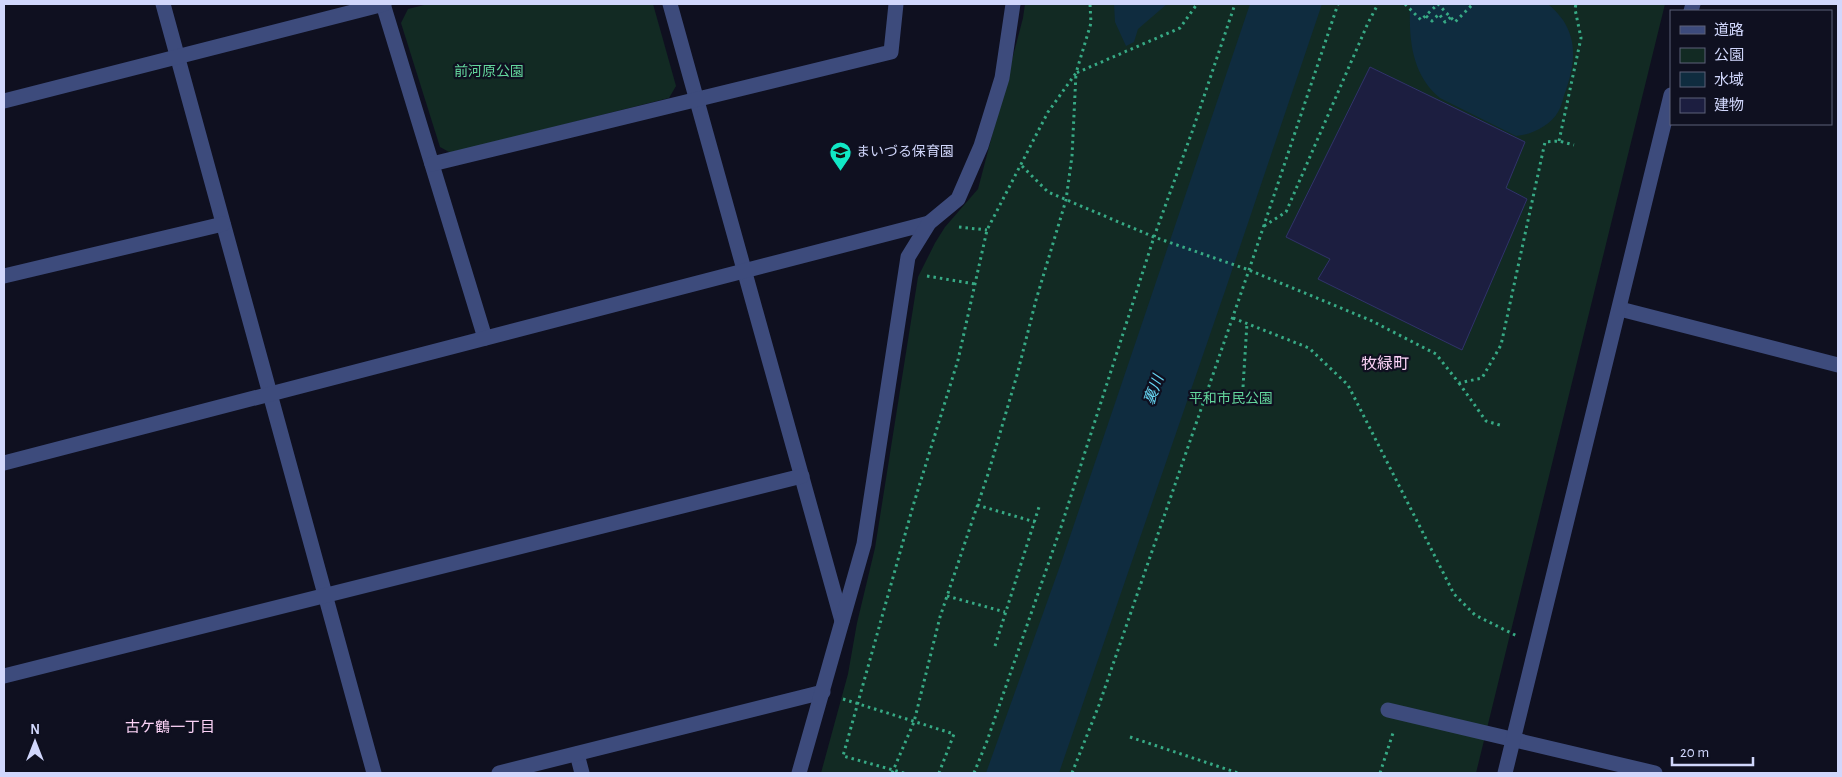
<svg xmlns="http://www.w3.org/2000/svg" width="1842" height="777" viewBox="0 0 1842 777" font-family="'Alegreya Sans','Noto Sans JP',sans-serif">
	<rect width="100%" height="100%" fill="#0f1020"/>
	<g fill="#122a23">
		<path d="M428,4H653L676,86L669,98L451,153L440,147L401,23L408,9Z"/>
		<path d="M1025,4H1665L1476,773H821L848,674L857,623L875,548L918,277L935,243L945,227L978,189L1023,18Z"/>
	</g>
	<g fill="#0f2c3f">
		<path d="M1114,4H1167L1138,29L1134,42L1126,46L1115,22Z"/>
		<path d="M1250,4H1322L1225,291L1059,773H986L1061,563Z"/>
		<path d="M1410,4H1547C1554,8 1558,14 1563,20C1578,43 1574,66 1566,90C1563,97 1562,106 1558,112C1550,126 1531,135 1516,136L1440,98C1411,74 1409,39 1410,4Z"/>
	</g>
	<path fill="#1c1e40" stroke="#30336a" d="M1370,67L1525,142L1506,188L1527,199L1462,350L1318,279L1330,259L1286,237Z"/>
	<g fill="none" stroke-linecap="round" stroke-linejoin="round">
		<g stroke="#37aa85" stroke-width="3" stroke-dasharray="2.5 4" stroke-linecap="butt">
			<path d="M1405,4L1421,20L1438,4L1455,22L1473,4"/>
			<path d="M1426,16L1432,21L1439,14L1445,22L1451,17"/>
			<path d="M1559,141L1581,38L1575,9L1576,4"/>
			<path d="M1022,166L1048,192L1154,237L1249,270L1370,320L1436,354L1459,383L1482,378L1501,345L1545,142L1559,141L1574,145"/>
			<path d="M1264,226L1286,212L1368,23L1378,4"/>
			<path d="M959,227L987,230"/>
			<path d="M927,276L975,284"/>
			<path d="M1233,318L1309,348L1348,385L1454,594L1475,615L1517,636"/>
			<path d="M1459,383L1486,421L1503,426"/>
			<path d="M1243,387L1247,323"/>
			<path d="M977,505L1035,522"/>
			<path d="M947,596L1005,612"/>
			<path d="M995,646L1039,507"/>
			<path d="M843,699L954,734L939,773"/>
			<path d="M1130,737L1238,773"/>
			<path d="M892,773L914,722L940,617L988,474L1017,375L1036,300L1066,200L1072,156L1076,73L1180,28L1197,4"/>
			<path d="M904,773L843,756L913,506L958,360L987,230L1048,112L1076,73L1091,23L1090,4"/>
			<path d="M974,773L987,741L1061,527L1154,237L1192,132L1235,4"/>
			<path d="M1072,773L1099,705L1249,270L1338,4"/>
			<path d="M1380,773L1393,733"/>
		</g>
		<g stroke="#3d4b7c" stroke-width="15">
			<path d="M163,4L374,773"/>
			<path d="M383,4L485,338"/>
			<path d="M670,4L842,621"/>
			<path d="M1691,11L1693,4"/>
			<path d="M4,101L384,4"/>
			<path d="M432,164L891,52L896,4"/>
			<path d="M4,276L223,224"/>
			<path d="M1620,309L1838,365"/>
			<path d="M4,463L929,223"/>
			<path d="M4,676L802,476"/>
			<path d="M1388,710L1655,773"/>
			<path d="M577,754L582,773"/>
			<path d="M499,773L823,692"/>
			<path d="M799,773L864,544L908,257L929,223L958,199L981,146L1002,78L1013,4"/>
			<path d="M1505,773L1671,95"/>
		</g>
	</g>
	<defs>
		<symbol id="school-pin" viewBox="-11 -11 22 30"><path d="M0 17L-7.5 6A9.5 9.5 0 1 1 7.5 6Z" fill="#11e8c6" stroke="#0f1020"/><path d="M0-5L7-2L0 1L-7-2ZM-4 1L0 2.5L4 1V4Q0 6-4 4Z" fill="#111"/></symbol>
	</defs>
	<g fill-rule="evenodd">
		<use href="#school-pin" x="828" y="140" width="25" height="34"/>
	</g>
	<g text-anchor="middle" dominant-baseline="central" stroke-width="4.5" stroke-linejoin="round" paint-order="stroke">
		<g font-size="14" fill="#63d69c" stroke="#0f1020">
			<text x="489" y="72">前河原公園</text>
			<text x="1231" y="399">平和市民公園</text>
		</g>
		<g font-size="14" fill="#d1d7fc" stroke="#0f1020" text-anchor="start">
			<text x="856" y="152">まいづる保育園</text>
		</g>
		<g font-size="15" font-style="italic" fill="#67d7f4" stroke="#0f1020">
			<text transform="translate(1154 390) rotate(-70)">裏川</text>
		</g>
		<g font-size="15" fill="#fcd3f7" stroke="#0f1020">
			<text x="170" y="727">古ケ鶴一丁目</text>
		</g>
		<g font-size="16" fill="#fcd3f7" stroke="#0f1020">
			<text x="1385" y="364">牧緑町</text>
		</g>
	</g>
	<rect width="1842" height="777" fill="none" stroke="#d1d7fc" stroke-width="10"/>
	<rect x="1670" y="10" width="162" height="115" fill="#0f1020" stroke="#5d6078"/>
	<rect x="1680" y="26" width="25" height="8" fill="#3d4b7c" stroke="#5d6078"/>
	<text x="1714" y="35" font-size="15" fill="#d1d7fc">道路</text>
	<rect x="1680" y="48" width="25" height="15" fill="#122a23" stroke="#5d6078"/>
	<text x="1714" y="60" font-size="15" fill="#d1d7fc">公園</text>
	<rect x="1680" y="72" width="25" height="15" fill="#0f2c3f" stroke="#5d6078"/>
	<text x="1714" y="85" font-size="15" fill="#d1d7fc">水域</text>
	<rect x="1680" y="98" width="25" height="15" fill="#1c1e40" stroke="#5d6078"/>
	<text x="1714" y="110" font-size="15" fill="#d1d7fc">建物</text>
	<g transform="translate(35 742)" stroke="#0f1020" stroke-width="4" paint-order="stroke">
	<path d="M0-4L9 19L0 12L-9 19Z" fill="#d1d7fc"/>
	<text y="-8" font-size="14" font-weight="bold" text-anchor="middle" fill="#d1d7fc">N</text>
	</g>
	<path d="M1672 757v8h81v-8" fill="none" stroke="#d1d7fc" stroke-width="2.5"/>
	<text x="1680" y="757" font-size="15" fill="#d1d7fc" stroke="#0f1020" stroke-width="4" paint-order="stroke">20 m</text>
</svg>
